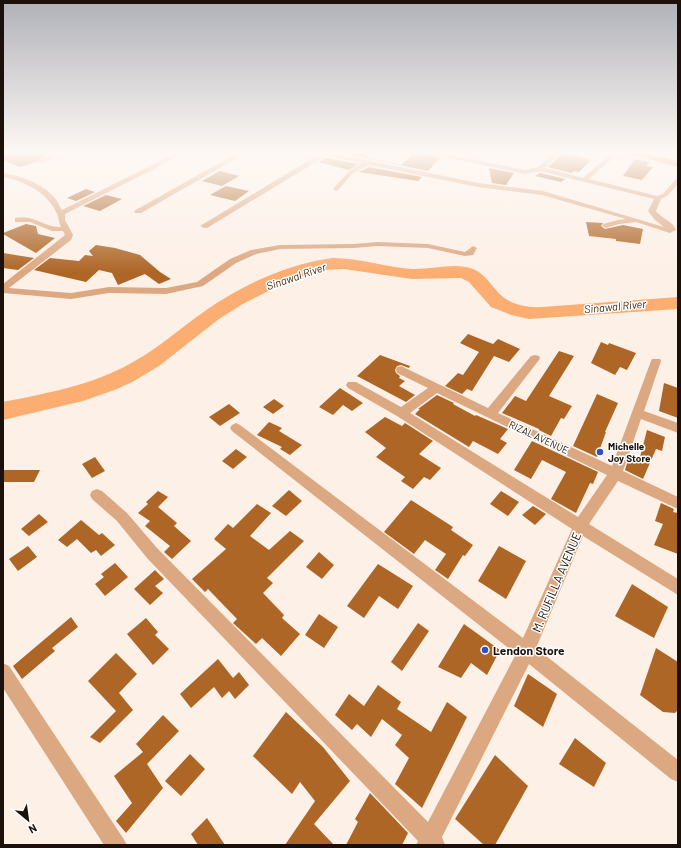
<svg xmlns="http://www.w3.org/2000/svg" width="681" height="848" viewBox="0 0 681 848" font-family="Barlow,sans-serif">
	<rect width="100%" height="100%" fill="#fdf0e7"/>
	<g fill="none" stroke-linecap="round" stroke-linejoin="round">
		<path fill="#fcae72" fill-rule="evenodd" d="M333,258C360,258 385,267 412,269C432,270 454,262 473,269C483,273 489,282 496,290C507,304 525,308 542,307L678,297V309L529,319L511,315L491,307L469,282L461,278L412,279L344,269L321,270L286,282L243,304L219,319L159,366L134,381L117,389L83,401L3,420V402C48,393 93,385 133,362C159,348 180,328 205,311C242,285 287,264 333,258Z"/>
	</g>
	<g fill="#ae6627">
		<path d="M3,153H51L36,162L20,167L3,160Z"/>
		<path d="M342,153H370L366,157L401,165L410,157L411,153H425L440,158L428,171Z"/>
		<path d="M563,153H566L591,160L579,172L574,171L571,173L548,167Z"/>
		<path d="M326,158L358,164L349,170L319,162Z"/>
		<path d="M635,159L650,162L646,166L653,167L642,180L623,176Z"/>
		<path d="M369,167L422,177L418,181L359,172Z"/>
		<path d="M489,168L514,173L506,185L492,183Z"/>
		<path d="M220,171L239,176L222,186L202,181Z"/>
		<path d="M540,173L565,179L561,182L535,176Z"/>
		<path d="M226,186L249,191L235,201L210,195Z"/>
		<path d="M86,189L95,192L76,201L67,198Z"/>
		<path d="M106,195L122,199L100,211L83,206Z"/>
		<path d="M586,222L603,223L601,226L605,229L623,225L643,229L640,244L616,241V239L589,236Z"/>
		<path d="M26,224L36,226L38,234L55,238L36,253L3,234V233Z"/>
		<path d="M96,245L115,248L140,255L160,272L171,279L159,284L145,274L118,285L112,273L99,270L86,282L34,270L50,258L79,261L85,255L93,256L89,251Z"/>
		<path d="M3,253L34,258L18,270L3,268Z"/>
		<path d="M468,334L493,344L498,339L520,349L509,362L494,356L472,391L467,389L462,394L445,386L458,373L463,375L479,352L460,343Z"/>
		<path d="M601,342L608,345L609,343L636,353L627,370L620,367L615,375L591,363Z"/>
		<path d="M559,351L574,356L549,396L572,406L564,419L561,418L551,436L539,430V429L502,413L515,396L526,401Z"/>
		<path d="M380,355L410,366L409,368L401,365L397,366L395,370L396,373L400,376L399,378L405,381L399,386L415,395L406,402L357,376Z"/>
		<path d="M664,383L678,388V418L659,411Z"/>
		<path d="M340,388L363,403L352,411L343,405L333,415L319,407Z"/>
		<path d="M597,394L618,403L605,432H606L597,457L573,446Z"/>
		<path d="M437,395L454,403L453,404L475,416L476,415L508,429L500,439L507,443L498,454L473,441L469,447L415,414L420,409H418Z"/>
		<path d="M274,399L284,406L273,414L263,407Z"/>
		<path d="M229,404L240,413L220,426L209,417Z"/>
		<path d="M385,417L402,426L405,423L433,441L419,454L441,468L430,480L424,477L413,489L401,481L405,477L376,457L386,448L365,432Z"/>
		<path d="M269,422L282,428L279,431L302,445L290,455L280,449L282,447L257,435Z"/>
		<path d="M647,430L665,437L662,451L656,449L643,479L625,470L629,457L639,461Z"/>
		<path d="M532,441L598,472L593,484L590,483L576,513L551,499L566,472L542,460L531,479L514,470Z"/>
		<path d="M236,449L247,457L233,469L222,461Z"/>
		<path d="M95,457L105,471L92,478L82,464Z"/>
		<path d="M3,470H40L34,482H3Z"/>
		<path d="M289,490L302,501L286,516L272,506Z"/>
		<path d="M158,491L168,497L158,507L177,523L174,526L191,541L172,559L164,552L170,546L145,526L150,521L138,513L148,504L146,502Z"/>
		<path d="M501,491L519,502L508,516L490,504Z"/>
		<path d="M411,500L453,527L451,530L473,545L465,556L463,555L448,579L435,570L446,554L425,540L414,554L384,532Z"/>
		<path d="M661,503L674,509L673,512L678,513V554L654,545L663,524L655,521Z"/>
		<path d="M257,504L271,513L250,536L269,550L290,531L304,541L267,578L273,583L263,593L284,615L282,618L300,634L281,656L262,638L256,644L233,623L237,619L208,589L205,592L192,579L226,549L214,539L228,524L233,528Z"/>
		<path d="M533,506L546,514L535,525L522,515Z"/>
		<path d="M39,514L48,522L29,536L21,529Z"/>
		<path d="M81,520L99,535L102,533L115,545L101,556L96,550L91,553L77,539L67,547L58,540Z"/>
		<path d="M28,546L37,557L18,571L9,559Z"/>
		<path d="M499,546L526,561L506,599L478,581Z"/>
		<path d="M319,552L334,565L322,579L306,567Z"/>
		<path d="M115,563L128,577L105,596L95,584L104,577L101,574Z"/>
		<path d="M378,564L413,586L398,609L379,596L364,618L347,606Z"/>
		<path d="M155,570L164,579L155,586L163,593L150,605L134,589Z"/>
		<path d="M632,584L668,607L654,638L615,616Z"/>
		<path d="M319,614L338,627L324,648L305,635Z"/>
		<path d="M71,617L78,627L52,648L55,651L22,679L13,666Z"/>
		<path d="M146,618L158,632L155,635L169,649L153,665L127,634Z"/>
		<path d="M418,623L429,631L402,671L391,662Z"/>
		<path d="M464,624L500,650L487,675L471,663L461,678L438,667Z"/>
		<path d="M656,648L678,662V710L675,713L663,712L640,695Z"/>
		<path d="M116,653L137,674L119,693L133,710L100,743L90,737L116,711L88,681Z"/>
		<path d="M218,659L233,678L239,672L249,685L235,699L229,691L222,698L214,687L191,708L180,694Z"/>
		<path d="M528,674L557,694L543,727L514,706Z"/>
		<path d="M378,685L401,702L397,709L431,732L447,702L467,717L422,808L395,784L409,758L395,745L402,735L382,719L371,737L357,724L352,730L335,715L349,694L364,706Z"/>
		<path d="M286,712L323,747L350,781L314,824L334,845H285L315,801L300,782L292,794L253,756Z"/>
		<path d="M163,715L179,731L147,764L163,788L126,833L116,821L132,803L114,776L143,752L136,744Z"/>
		<path d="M575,738L606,763L594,787L559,764Z"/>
		<path d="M190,754L205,769L181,796L165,781Z"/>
		<path d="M495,755L528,786L495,845H484L455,819Z"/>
		<path d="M370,793L408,833L402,845H346L358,822L355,819Z"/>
		<path d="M207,818L225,845H198L191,834Z"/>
	</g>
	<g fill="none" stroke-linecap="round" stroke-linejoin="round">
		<g fill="#dca881" fill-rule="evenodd">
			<path d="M55,153H64L42,163L37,162Z"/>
			<path d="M176,153H185L65,214V220L73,235L71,240L9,288L71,293L109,287L166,288L197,282L230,259L251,250L280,245L353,244L378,242L428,244L465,252L473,246L477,248L473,255L465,256L428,248L378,246L353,248L280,249L256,254L236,263L203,286L166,294L109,293L71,299L3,293V284L65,235L63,231H52L30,222H15V218C35,214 44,228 61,227C58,221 59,216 56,212C47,192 24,181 3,177V173C20,176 38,182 51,194C56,198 59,205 62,210Z"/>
			<path d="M237,153H246L141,213H135L134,211Z"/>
			<path d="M321,153H332L478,183L543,191L664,227L655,220L648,211L654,199L540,171L525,174L426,153H441L525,170L538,167L549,157L536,153H560L545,168L583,178L612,153H619L589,179L657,196L663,194L676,179L678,178V184L667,196L661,199L656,211C661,218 674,222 676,230L670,233L636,222L619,224L606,228L602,226L603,224L618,220L626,219L542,195L478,187L369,165L352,174L338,190L336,191L333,189L348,172L362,163L326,156L207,228H204L200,226Z"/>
			<path d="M535,355L539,356L540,358L539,360L498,413L612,466L651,361L652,359H660L661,361L644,411L678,423V433L641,419L623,471L678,497V509L618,481L589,524L678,579V595L583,536L536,648L678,760V782L671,779L529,664L442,837L445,845H416L418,841L147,558L117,521L92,499L90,495L92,491L97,489L102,491L127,513L157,548L428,822L516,654L232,431L230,428L232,425L236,423L240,425L523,638L572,529L397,416L348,388L346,385L348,382H356L401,407L428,388L397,373L396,370L397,367L401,366L488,408L531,356ZM437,393L607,475L578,517L410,413Z"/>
			<path d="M3,663L9,666L123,838L127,845H104L3,688Z"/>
		</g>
		<path fill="#cd8143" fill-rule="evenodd" d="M626,153H644L678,161V167Z"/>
	</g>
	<linearGradient id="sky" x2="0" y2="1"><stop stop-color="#b0b2b9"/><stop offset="0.56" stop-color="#fef8f4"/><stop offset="1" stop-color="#fef8f4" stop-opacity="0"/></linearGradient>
	<rect width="681" height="272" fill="url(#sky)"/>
	<g fill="#314fc0" stroke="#fff" stroke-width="1.5">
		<circle cx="600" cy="452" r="4"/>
		<circle cx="485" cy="650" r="4"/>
	</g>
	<g text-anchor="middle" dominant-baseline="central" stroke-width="3" stroke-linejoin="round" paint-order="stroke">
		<g font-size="10" fill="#1c110a" stroke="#fff">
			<text transform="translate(539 437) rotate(25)">RIZAL AVENUE</text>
		</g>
		<g font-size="10" font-weight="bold" fill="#1c110a" stroke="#fff" text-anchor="start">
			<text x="608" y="446">Michelle<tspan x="608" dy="12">Joy Store</tspan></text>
		</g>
		<g font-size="11" font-style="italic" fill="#45260d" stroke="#fff">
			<text transform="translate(296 276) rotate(-19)">Sinawal River</text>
			<text transform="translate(615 306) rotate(-5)">Sinawal River</text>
		</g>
		<g font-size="12" fill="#1c110a" stroke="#fff">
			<text transform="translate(556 582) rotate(-67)">M. RUFILLA AVENUE</text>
		</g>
		<g font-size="12" font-weight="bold" fill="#1c110a" stroke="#fff" text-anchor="start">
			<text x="493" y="650">Lendon Store</text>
		</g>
	</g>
	<rect width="681" height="848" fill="none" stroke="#1c110a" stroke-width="8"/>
	<g transform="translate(28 820) rotate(151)" stroke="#ffffff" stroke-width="3" paint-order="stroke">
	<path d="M0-3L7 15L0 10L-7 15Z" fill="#1c110a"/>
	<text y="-6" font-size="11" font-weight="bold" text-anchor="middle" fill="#1c110a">N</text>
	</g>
</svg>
